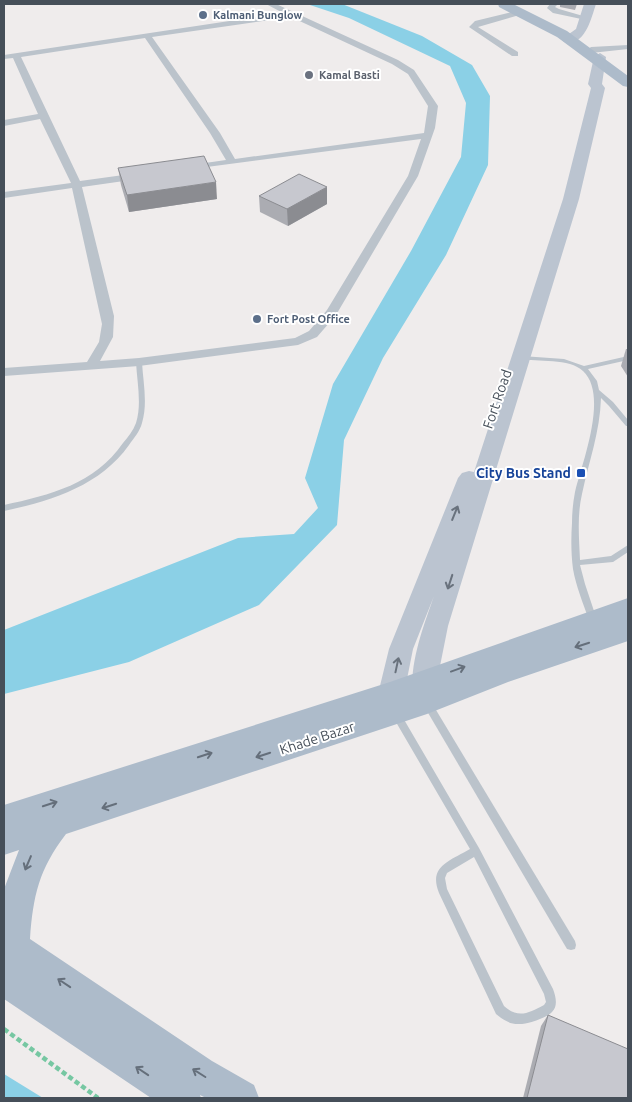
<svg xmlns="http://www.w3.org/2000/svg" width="632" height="1102" viewBox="0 0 632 1102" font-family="Ubuntu,sans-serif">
	<rect width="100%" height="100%" fill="#efecec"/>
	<g fill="#8bd0e6">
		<path d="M307,4H342L422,36L472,65L490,96L488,165L446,255L383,358L344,440L337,525L259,605L129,662L4,694V630L238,538L294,534L318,508L305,478L333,384L411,251L461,157L466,103L450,66L349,18Z"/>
		<path d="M4,1074L43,1098H4Z"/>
	</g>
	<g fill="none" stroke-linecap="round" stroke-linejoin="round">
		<path stroke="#76c7a2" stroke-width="4.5" stroke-dasharray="5 3" stroke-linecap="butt" d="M4,1029L98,1098"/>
		<g fill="#bbc3cb" fill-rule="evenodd">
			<path d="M522,356L564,359L584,366L628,356V360L588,369L597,381L599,390L613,402L628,420V426H626L609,406L601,398C600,432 589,461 582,494C577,515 579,538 580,560L611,556L628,545V552L613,562L580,565L585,584L597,620L596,622H590L589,620C583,603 576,586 573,569C571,554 571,538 572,523C572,513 573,502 575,492C582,463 609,395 583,371C570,358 537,362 520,359L519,358Z"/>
			<path d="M139,360L142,362C143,382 148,403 142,423C140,431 134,438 129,445C100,486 51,501 4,511V505C50,495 95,484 123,443C128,437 133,431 136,423C142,404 137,382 136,362Z"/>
			<path d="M427,699L430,700L575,941L576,945L575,949L571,950L567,949L424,706L423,703L424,700Z"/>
			<path d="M396,710L399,711L479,848L553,989C556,997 558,1006 552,1012C547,1018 525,1025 518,1024C509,1024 502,1019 496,1014L439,893C428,866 450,861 470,849L393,717L392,714L393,711ZM474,857L544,994L546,1002L544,1005C529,1013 518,1019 504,1006L447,889L445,878L447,873Z"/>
		</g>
		<g fill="#bbc3cb" fill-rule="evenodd">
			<path d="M266,4H276L398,60L414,70L438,106L435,128L418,176L336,315L317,337L298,345L139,366L4,376V368L87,362L99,342L102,324L72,188L4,198V192L71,183L40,119L4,126V120L38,114L13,58L4,59V55L283,13ZM291,17L392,64L408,74L428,106L424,133L235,159L220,133L152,37ZM145,38L210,133L226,160L184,166V170L421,139L408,176L327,310L309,331L295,338L139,358L100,361L113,337L114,316L82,187L138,179L143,176L138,173L80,181L21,57Z"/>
			<path d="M550,4H558L555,7L559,9L590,18L586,20L553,13L547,8Z"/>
			<path d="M520,10L524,12L523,14L478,27L518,52V56H512L469,27L475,21Z"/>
			<path d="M628,45V49L591,53L587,50L591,47Z"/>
		</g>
		<g fill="#bbc4d0" fill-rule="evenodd">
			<path d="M584,4H596C591,19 585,47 564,42L562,39L576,29Z"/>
			<path d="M600,53L606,57L602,84L605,88L579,199L448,626L437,681L439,699L435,707L426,710L417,707C403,678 424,625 434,596L413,649L404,694L407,709L403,717L394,720L385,717L378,694L389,649L458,478L462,473L469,471L474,472L563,199L591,88L588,84L594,57Z"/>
		</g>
		<g fill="#adbbca" fill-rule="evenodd">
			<path d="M498,4H513L567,31L628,76V87L623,86L557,37L499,7Z"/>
			<path d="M628,598V619L618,623L628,619V641L508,682L427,714L66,834C39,869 33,896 30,939L212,1061L254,1085L259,1098H206L200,1095L201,1098H151L4,999V889L19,850L4,855V805L390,682Z"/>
		</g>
	</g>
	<g fill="#abacb2">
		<path d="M560,4H577L575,10L560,7Z"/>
		<path d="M118,168L217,199L129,212L121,185Z"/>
		<path d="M259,196L327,204L288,226L260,212Z"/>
		<path d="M626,349H628V377L621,366Z"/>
		<path d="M548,1015L628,1098H523L541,1026Z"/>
	</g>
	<g fill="#8b8c91">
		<path d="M216,182L217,199L129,212L127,195Z"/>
		<path d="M327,187V204L288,226L287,209Z"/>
	</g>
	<g fill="#c7c8cf" stroke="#8b8c91">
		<path d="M204,156L216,182L127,195L118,168Z"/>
		<path d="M299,174L327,187L287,209L259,196Z"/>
		<path d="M548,1015L628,1049V1098H527Z"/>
	</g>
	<defs><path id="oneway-shaft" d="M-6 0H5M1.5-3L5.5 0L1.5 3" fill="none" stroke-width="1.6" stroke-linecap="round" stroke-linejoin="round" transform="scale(1.25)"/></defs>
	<g stroke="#69727d">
		<use href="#oneway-shaft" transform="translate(455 513) rotate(-68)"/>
		<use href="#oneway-shaft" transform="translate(450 582) rotate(108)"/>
		<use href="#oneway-shaft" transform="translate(397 665) rotate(-78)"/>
	</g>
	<g stroke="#656f7b">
		<use href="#oneway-shaft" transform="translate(582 645) rotate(162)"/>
		<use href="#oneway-shaft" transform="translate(458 669) rotate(-20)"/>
		<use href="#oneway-shaft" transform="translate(205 755) rotate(-18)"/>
		<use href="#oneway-shaft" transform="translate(263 755) rotate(162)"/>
		<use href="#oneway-shaft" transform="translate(50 804) rotate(-18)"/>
		<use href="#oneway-shaft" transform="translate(109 806) rotate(162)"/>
		<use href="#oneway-shaft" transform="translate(28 863) rotate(113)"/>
		<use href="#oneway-shaft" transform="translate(64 983) rotate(-146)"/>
		<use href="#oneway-shaft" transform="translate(142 1071) rotate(-146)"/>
		<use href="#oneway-shaft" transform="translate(199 1073) rotate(-148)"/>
	</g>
	<g fill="#5c6f8a" stroke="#fff" stroke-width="2">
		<circle cx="203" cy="15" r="5"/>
		<circle cx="257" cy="319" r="5"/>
	</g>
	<circle fill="#6b7280" stroke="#fff" stroke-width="2" cx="309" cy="75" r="5"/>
	<rect fill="#1a4fb4" stroke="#fff" stroke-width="2" x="576" y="468" width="10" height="10" rx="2.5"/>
	<g text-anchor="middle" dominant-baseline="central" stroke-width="4" stroke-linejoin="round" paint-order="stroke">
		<g font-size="11" font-weight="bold" fill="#4e5e75" stroke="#fff" text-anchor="start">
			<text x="213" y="15">Kalmani Bunglow</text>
			<text x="267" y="319">Fort Post Office</text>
		</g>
		<g font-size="11" font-weight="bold" fill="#5b616d" stroke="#fff" text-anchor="start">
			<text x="319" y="75">Kamal Basti</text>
		</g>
		<g font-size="14" fill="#464f59" stroke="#fff">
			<text transform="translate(497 399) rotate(-71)">Fort Road</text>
			<text transform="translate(317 738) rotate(-18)">Khade Bazar</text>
		</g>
		<g font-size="14" font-weight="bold" fill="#164399" stroke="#fff" text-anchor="end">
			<text x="571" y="473">City Bus Stand</text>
		</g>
	</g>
	<rect width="632" height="1102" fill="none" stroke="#464f59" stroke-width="10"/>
</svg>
